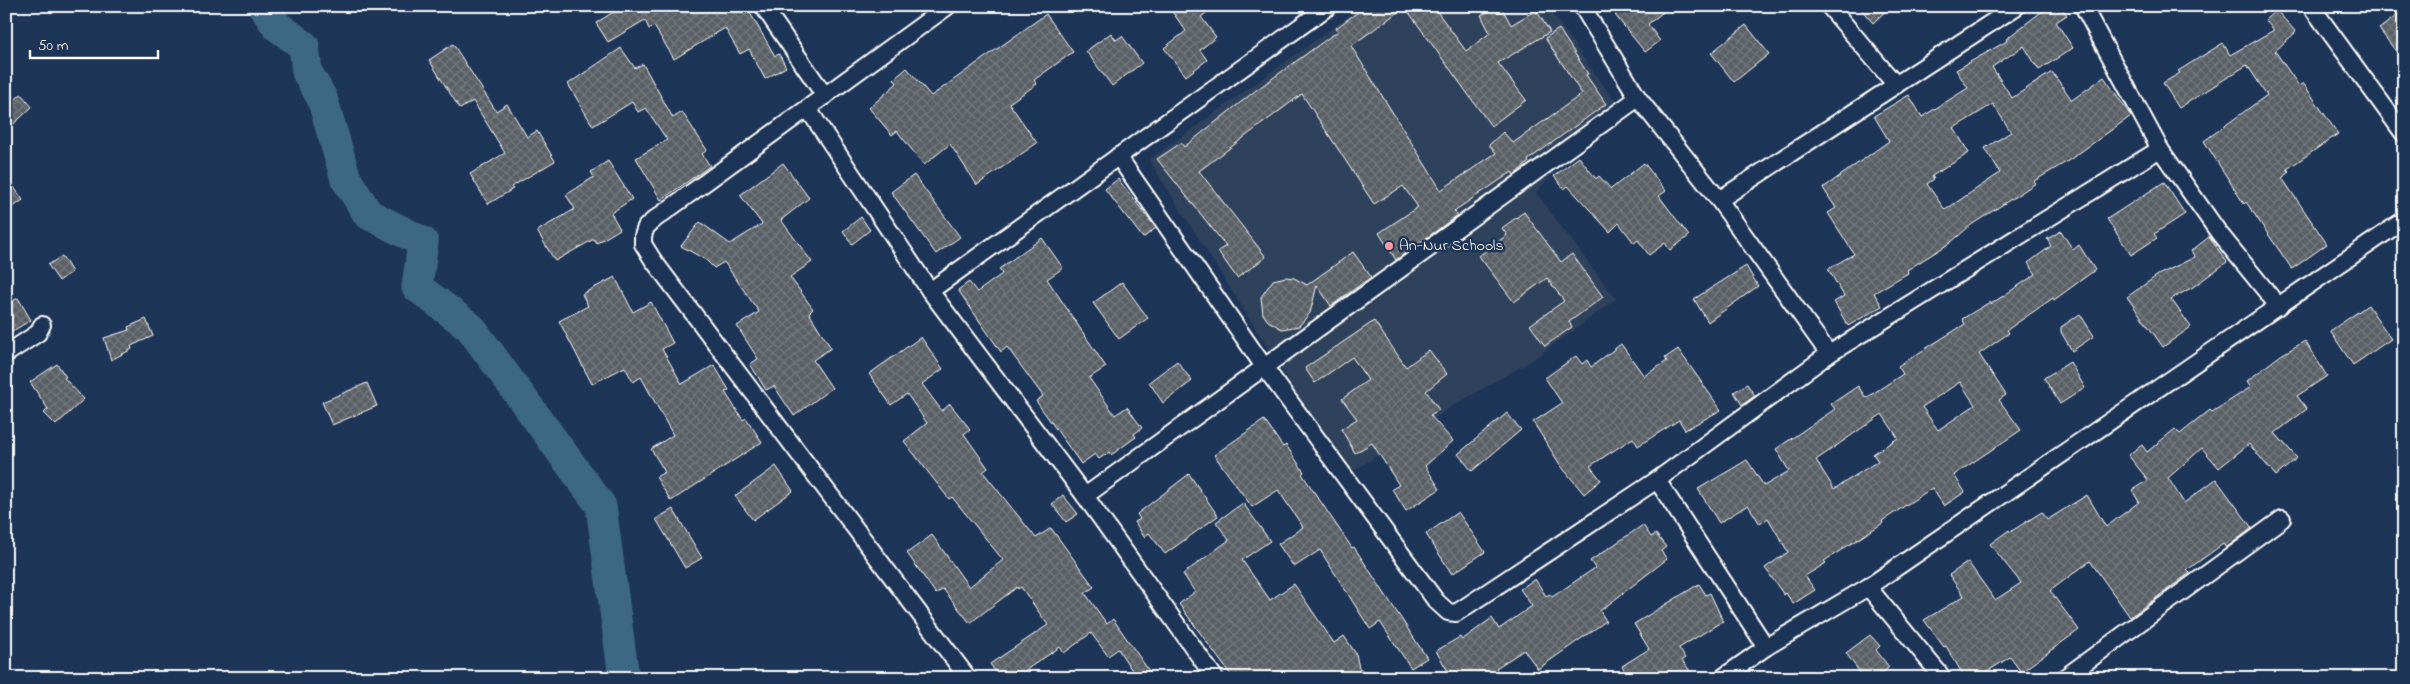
<svg xmlns="http://www.w3.org/2000/svg" width="2410" height="684" viewBox="0 0 2410 684" font-family="'Indie Flower',sans-serif">
	<defs>
		<pattern id="building-cross-hatch" width="8" height="8" patternUnits="userSpaceOnUse" patternTransform="scale(1.25)"><rect width="8" height="8" fill="#5a6065"/><path d="M0 0l8 8M0 8l8-8" fill="none" stroke="#73787c"/></pattern>
	</defs>
	<rect width="100%" height="100%" fill="#1d3557"/>
	<filter id="ink" filterUnits="userSpaceOnUse"><feTurbulence type="fractalNoise" baseFrequency=".02" numOctaves="2"/><feDisplacementMap in="SourceGraphic" scale="10" xChannelSelector="R" yChannelSelector="G"/><feConvolveMatrix kernelMatrix="1 2 1 2 8 2 1 2 1" color-interpolation-filters="sRGB"/></filter>
	<g filter="url(#ink)">
		<path fill="#2f425b" d="M1363,6H1547L1615,102L1536,193L1616,299L1534,359L1451,407L1348,475L1149,160Z"/>
		<g fill="none" stroke-linecap="round" stroke-linejoin="round">
			<path stroke="#3d6883" stroke-width="31" d="M263,6L277,26L304,46L307,72L322,98L346,179L368,214L423,242L417,287L470,327L601,506L624,678"/>
		</g>
		<g fill="url(#building-cross-hatch)" stroke="#fff" fill-rule="evenodd">
			<path d="M623,6H746L775,56L779,54L786,67L765,79L749,49L740,54L725,28L674,59L654,26L649,29L645,20L608,42L596,23Z"/>
			<path d="M1168,6H1215L1201,17L1216,37L1200,50L1207,60L1186,76L1164,48L1186,31Z"/>
			<path d="M1366,6H1433L1466,51L1490,33L1481,15L1498,6H1501L1511,25L1536,10L1550,32L1498,63L1526,100L1491,126L1405,7L1351,46L1441,190L1496,153L1489,145L1503,132L1513,143L1582,94L1545,38L1559,29L1588,74L1586,75L1606,104L1528,160L1529,162L1514,175L1512,172L1454,211L1458,215L1396,260L1379,233L1418,207L1403,186L1374,204L1302,94L1199,171L1266,257L1237,278L1218,251L1226,246L1157,159L1181,143L1184,147L1255,91L1338,31L1336,28Z"/>
			<path d="M1627,6H1671L1648,24L1660,41L1645,52L1615,15Z"/>
			<path d="M1858,6H1891L1873,23Z"/>
			<path d="M2049,6H2060L2067,15L2056,22L2073,48L2039,70L2024,46L1992,67L2012,98L2052,72L2072,100L2104,77L2131,116L2068,161L2034,181L2036,183L1971,225L1950,243L1907,270L1908,273L1874,293L1882,306L1848,326L1834,302L1844,296L1828,269L1854,254L1828,213L1836,208L1823,188L1889,141L1874,116L1909,95L1922,117L1968,88L1956,70L2007,41L2006,39ZM1993,104L2011,132L1985,148L2000,173L1945,210L1927,184L1934,179L1932,176L1969,153L1954,128Z"/>
			<path d="M2276,10L2296,32L2275,51L2299,86L2303,83L2338,134L2287,169L2290,172L2282,178L2327,244L2292,269L2246,202L2244,204L2204,141L2267,95L2247,65L2179,108L2163,83L2180,73L2178,71L2223,43L2230,55L2274,30L2265,20Z"/>
			<path d="M2404,10V62L2379,29Z"/>
			<path d="M1046,14L1073,52L1034,80L1037,84L1009,103L1037,143L977,185L950,144L924,165L897,131L892,135L869,108L897,83L894,79L907,68L931,96Z"/>
			<path d="M1746,25L1769,54L1734,82L1711,53Z"/>
			<path d="M1111,33L1116,40L1122,36L1142,63L1112,86L1086,51Z"/>
			<path d="M453,44L496,111L507,104L527,137L537,131L555,161L511,187L513,189L488,204L470,174L505,153L473,101L460,109L429,60Z"/>
			<path d="M621,48L635,68L643,64L673,118L682,112L707,150L702,154L710,166L661,200L636,158L667,140L646,108L638,112L632,102L593,126L568,84Z"/>
			<path d="M21,94L32,107L6,131V108Z"/>
			<path d="M1579,157L1596,179L1599,176L1611,189L1644,163L1666,191L1659,196L1689,236L1670,250L1665,243L1649,255L1638,240L1634,243L1619,223L1610,232L1568,186L1564,189L1554,176Z"/>
			<path d="M608,161L632,199L611,213L620,229L597,243L594,239L555,261L537,231L575,209L566,195L594,177L591,172Z"/>
			<path d="M783,163L809,198L781,220L812,262L790,277L813,309L809,313L831,348L813,360L832,388L794,416L774,386L766,390L750,364L758,359L737,326L759,312L724,262L714,268L706,260L681,246L700,222L730,244L762,224L740,195Z"/>
			<path d="M914,175L960,237L936,254L891,192Z"/>
			<path d="M6,176L23,200L6,212Z"/>
			<path d="M1118,179L1156,228L1143,238L1105,189Z"/>
			<path d="M2164,182L2185,214L2154,234L2157,238L2131,255L2107,219Z"/>
			<path d="M1524,212L1561,262L1572,254L1603,297L1569,322L1572,327L1545,346L1530,325L1564,301L1547,278L1514,302L1479,256L1507,235L1502,228Z"/>
			<path d="M861,217L870,230L852,244L843,231Z"/>
			<path d="M2061,231L2073,250L2079,245L2095,270L2054,300L2053,298L2007,330L2009,333L1979,354L2006,395L1999,400L2021,430L1954,475L1965,492L1944,506L1932,488L1882,521L1883,523L1824,561L1826,563L1805,576L1815,590L1793,604L1786,593L1784,595L1765,568L1788,552L1768,518L1760,524L1748,505L1719,523L1698,489L1747,460L1764,486L1789,471L1776,449L1835,409L1831,404L1858,386L1866,398L1903,374L1898,366L1965,324L1962,319L1990,302L1991,304L2036,274L2028,263L2051,246L2047,239ZM1960,382L1975,405L1938,430L1922,407ZM1882,414L1898,438L1873,454L1878,461L1834,489L1816,460Z"/>
			<path d="M2209,237L2227,262L2193,287L2171,299L2191,327L2163,347L2127,297L2158,275L2195,257L2191,251Z"/>
			<path d="M1042,238L1063,268L1047,279L1106,367L1089,378L1115,415L1127,407L1142,428L1134,434L1136,437L1111,455L1109,452L1099,459L1095,454L1081,464L1036,401L1043,396L1007,347L1001,352L958,290L969,282L977,292L1002,274L999,269Z"/>
			<path d="M1353,252L1371,277L1331,306L1317,285L1310,313L1299,326L1282,329L1268,321L1263,314L1261,297L1273,280L1286,277L1294,278L1307,285Z"/>
			<path d="M62,256L72,272L59,281L48,265Z"/>
			<path d="M1746,266L1758,286L1708,322L1694,299Z"/>
			<path d="M615,277L633,312L651,302L673,343L662,349L682,384L714,365L729,390L725,392L743,420L746,418L762,442L671,501L656,477L665,472L651,449L673,435L641,377L633,382L625,367L592,384L559,321L588,306L582,294Z"/>
			<path d="M1122,282L1148,318L1119,339L1093,303Z"/>
			<path d="M18,298L31,320L6,335V305Z"/>
			<path d="M2368,305L2391,339L2353,365L2330,331Z"/>
			<path d="M2080,314L2094,336L2072,351L2061,332V327Z"/>
			<path d="M146,319L153,336L131,346L132,349L111,360L104,338L129,330L128,327Z"/>
			<path d="M1374,321L1406,367L1429,350L1447,374L1426,391L1439,410L1430,415L1453,441L1425,466L1440,489L1406,511L1392,489L1399,485L1372,443L1355,453L1341,429L1357,419L1342,399L1368,380L1352,357L1315,383L1305,368Z"/>
			<path d="M921,337L943,369L922,384L942,411L950,404L970,429L964,434L988,468L983,472L1036,538L1051,528L1094,587L1085,593L1107,624L1113,619L1154,678H1137L1118,649L1108,656L1091,633L1064,653L1060,647L1014,678H1000L990,664L1048,625L1021,587L1018,589L1017,587L970,623L943,589L936,594L907,553L932,535L969,587L1003,560L952,497L949,499L904,441L927,423L907,394L891,405L869,374Z"/>
			<path d="M2305,341L2327,376L2297,396L2307,409L2275,433L2297,458L2276,476L2249,444L2219,468L2202,448L2168,478L2184,503L2216,479L2252,528L2226,548L2223,544L2187,570L2190,573L2130,617L2090,561L2050,591L2079,630L2021,672L2010,657L1977,678H1965L1946,646L1944,647L1924,620L1964,596L1949,575L1968,562L1995,600L2021,583L1990,544L2009,530L2010,532L2042,512L2047,520L2087,495L2106,527L2139,502L2132,490L2148,480L2128,455L2142,445L2147,452L2175,429L2180,434L2210,410L2212,412L2251,387L2247,381L2281,355Z"/>
			<path d="M1621,344L1644,376L1667,361L1665,358L1678,349L1721,410L1685,430L1679,420L1638,446L1633,438L1590,466L1601,480L1584,494L1561,466L1533,422L1562,403L1545,378L1576,356L1582,364L1587,360L1591,367Z"/>
			<path d="M1177,361L1192,381L1163,403L1149,382Z"/>
			<path d="M2070,362L2085,388L2060,404L2044,378Z"/>
			<path d="M57,364L66,377L64,378L84,399L56,425L44,413L48,409L30,382Z"/>
			<path d="M367,383L377,406L332,425L322,402Z"/>
			<path d="M1747,384L1755,396L1742,405L1734,392Z"/>
			<path d="M1507,413L1521,430L1472,471L1458,454Z"/>
			<path d="M1264,420L1283,447L1286,445L1304,472L1302,474L1352,548L1354,547L1427,658L1411,668L1380,622L1370,629L1320,550L1294,567L1278,544L1303,527L1278,490L1252,507L1214,455Z"/>
			<path d="M776,466L793,491L753,520L735,496Z"/>
			<path d="M1189,474L1218,516L1165,554L1149,533L1144,537L1135,522L1140,519L1137,514Z"/>
			<path d="M1063,495L1078,514L1066,522L1052,504Z"/>
			<path d="M1243,503L1270,541L1242,560L1270,600L1294,584L1334,643L1344,636L1356,654L1359,668L1376,678H1233L1179,604L1195,592L1183,574L1229,540L1216,522Z"/>
			<path d="M673,509L702,558L685,568L656,519Z"/>
			<path d="M1458,512L1485,552L1452,574L1426,534Z"/>
			<path d="M1643,525L1651,537L1656,534L1666,547L1661,551L1667,559L1600,611L1606,621L1538,669L1524,650L1496,668L1502,678H1452L1436,651L1460,637L1462,640L1492,618L1499,629L1532,606L1520,589L1535,579L1546,596L1550,594L1552,597L1595,568L1590,561Z"/>
			<path d="M1699,584L1706,595L1710,593L1723,621L1679,648L1685,658L1682,660L1695,678H1629L1622,666L1649,649L1634,624Z"/>
			<path d="M1870,635L1880,646L1876,650L1889,667L1877,678H1864L1846,653Z"/>
		</g>
		<g fill="none" stroke-linecap="round" stroke-linejoin="round">
			<defs>
				<g id="street">
					<path d="M763,6L825,96"/>
					<path d="M948,6L655,219L646,227L643,236V244L653,260L968,678"/>
					<path d="M1582,6L1638,98L1719,200L1829,354"/>
					<path d="M1829,6L1896,85"/>
					<path d="M2083,6L2160,149L2219,233L2279,307"/>
					<path d="M2311,6L2404,134"/>
					<path d="M808,109L930,291L1085,496L1215,678"/>
					<path d="M1118,156L1265,368L1436,601L1448,612L1456,613L1657,480L1829,354L2160,149"/>
					<path d="M1719,200L2017,6"/>
					<path d="M930,291L1329,6"/>
					<path d="M6,354L38,333L42,325"/>
					<path d="M1657,480L1766,647"/>
					<path d="M1085,496L1638,98"/>
					<path d="M1868,587L1943,678"/>
					<path d="M1722,678L1766,647L1868,587L2404,220"/>
					<path d="M2064,678L2282,519"/>
				</g>
			</defs>
			<use href="#street" stroke="#fff" stroke-width="20"/>
			<use href="#street" stroke="#1d3557" stroke-width="16"/>
		</g>
	</g>
	<circle fill="#ff9aa2" stroke="#1d3557" stroke-width="2" cx="1389" cy="246" r="5"/>
	<g text-anchor="middle" dominant-baseline="central" stroke-width="5" stroke-linejoin="round" paint-order="stroke">
		<g font-size="16" fill="#fff" stroke="#1d3557" text-anchor="start">
			<text x="1399" y="246">An-Nur Schools</text>
		</g>
	</g>
	<rect width="2410" height="684" fill="none" stroke="#1d3557" stroke-width="25"/>
	<rect x="12" y="12" width="2385" height="659" fill="none" stroke="#fff" stroke-width="2" filter="url(#ink)"/>
	<path d="M30 50v8h128v-8" fill="none" stroke="#ffffff" stroke-width="2.5"/>
	<text x="38" y="50" font-size="15" fill="#ffffff" stroke="#1d3557" stroke-width="4" paint-order="stroke">50 m</text>
</svg>
